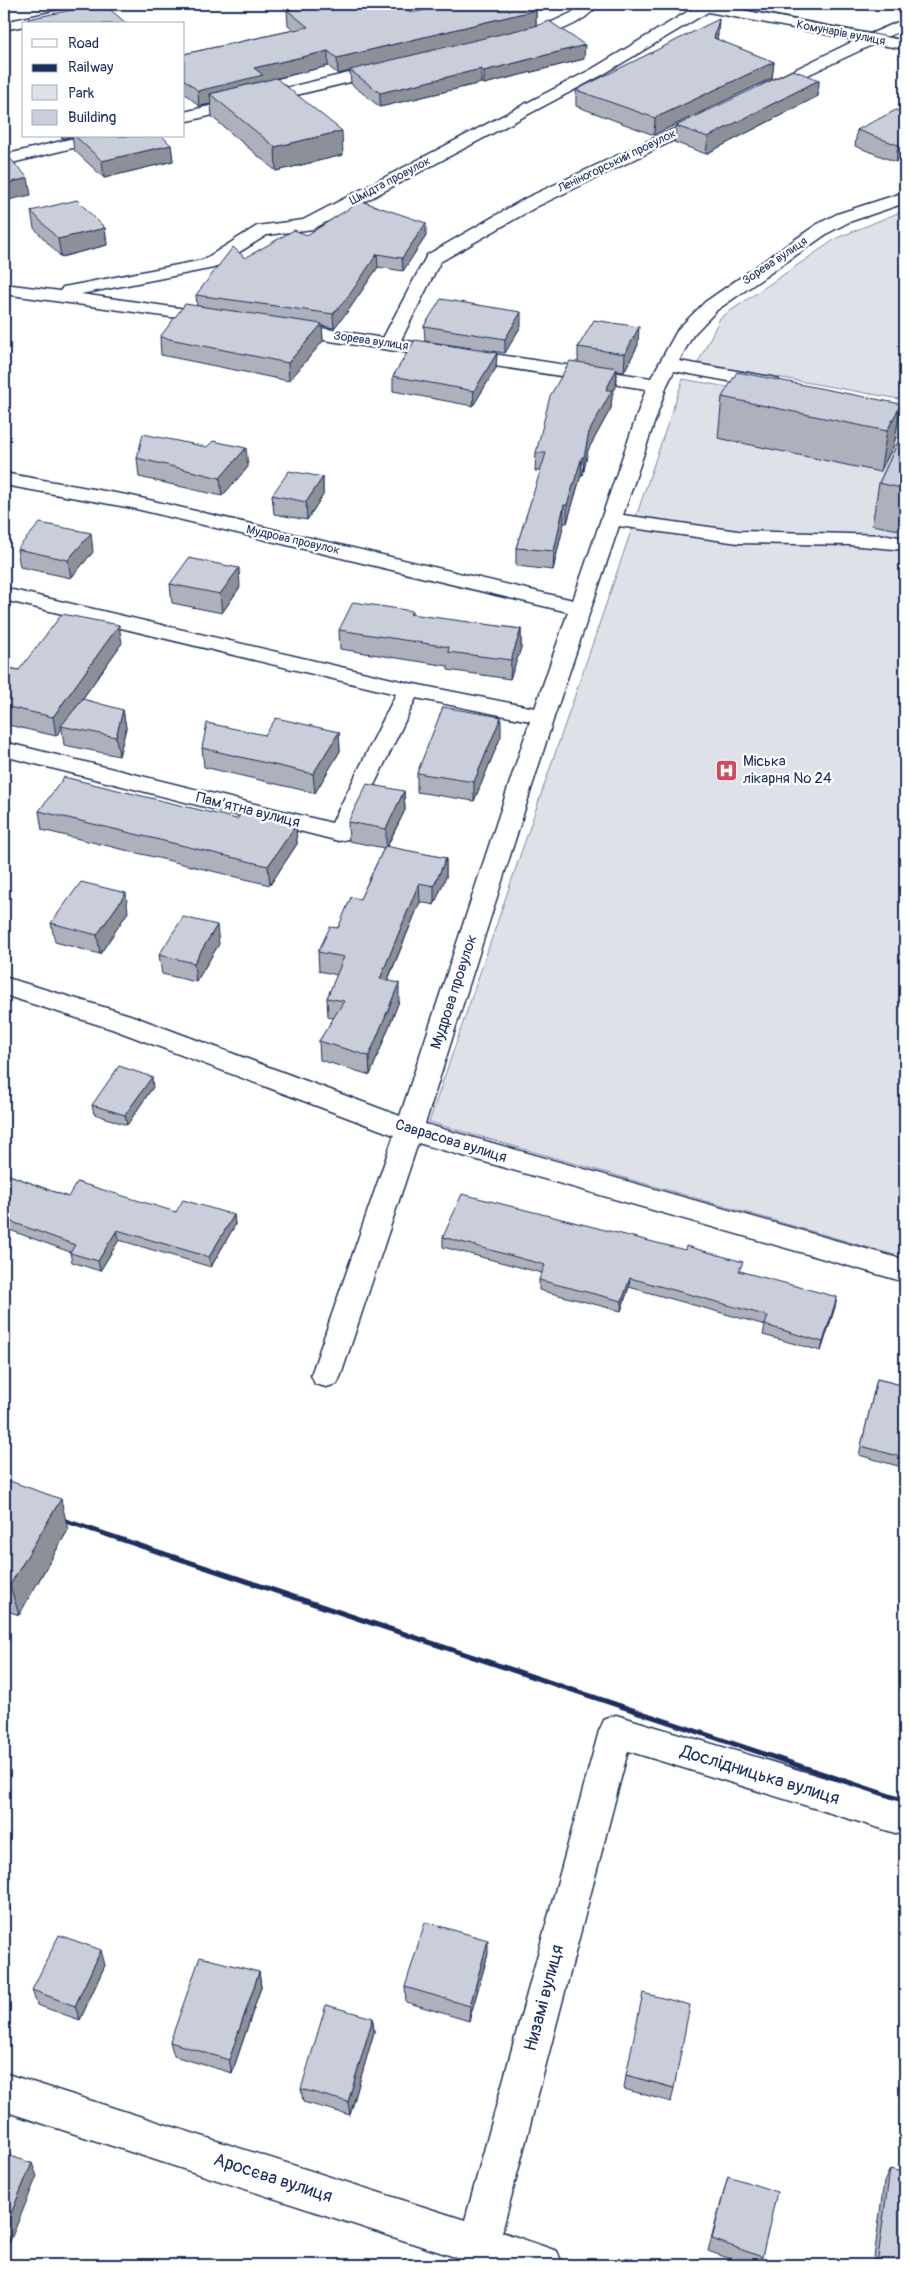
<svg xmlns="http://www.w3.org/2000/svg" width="909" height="2269" viewBox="0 0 909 2269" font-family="Pangolin,sans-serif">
	<rect width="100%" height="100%" fill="#fff"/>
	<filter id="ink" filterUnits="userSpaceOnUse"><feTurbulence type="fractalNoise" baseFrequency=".02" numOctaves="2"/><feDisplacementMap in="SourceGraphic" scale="10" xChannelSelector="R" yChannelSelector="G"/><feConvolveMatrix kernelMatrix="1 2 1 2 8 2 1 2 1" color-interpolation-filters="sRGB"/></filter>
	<g filter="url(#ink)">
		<g fill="#dee1e7" stroke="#7c88a2">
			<path d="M905,210V400L698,363L720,318L837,238Z"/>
			<path d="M683,379L905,419V1258L429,1122Z"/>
		</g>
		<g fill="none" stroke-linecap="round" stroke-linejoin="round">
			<defs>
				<g id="minor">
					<path d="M90,4H117L110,8L36,24H24V26L4,30V22Z"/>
					<path d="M583,4H598C582,28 545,35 519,42L514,40L511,37L514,34L552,22L571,13Z"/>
					<path d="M685,4H718L717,5L870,34L905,19V29L887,37L905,41V49L874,44L767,94L761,92L759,89L761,86L856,40L708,12L602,75L313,229L267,235L214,268L81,294L214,313L220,314L223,318L220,322L214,323L4,294V284L60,291L63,287L69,286L203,260L257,226L303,220L592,69L692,9L687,8Z"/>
					<path d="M387,64L392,66L395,69L392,72L184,122V112Z"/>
					<path d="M708,113L714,115L716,118L714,121L538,206L440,262L401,340L651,378L678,329L705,302L816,225L837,214L905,192V203L849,222L828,233L717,310L693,335L679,361L771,377L778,379L781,383L778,387L771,389L674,371L667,385L623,515L738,531L887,535L905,538V550L849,545L738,543L619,526L554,717L425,1124L905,1260V1282L418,1143L341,1375L337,1384L326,1387L315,1384L311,1375L394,1135L112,1029L4,995V977L130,1015L400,1116L530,721L416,698L351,833L348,839L339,841L4,756V742L332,823L396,694L4,600V588L409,683L535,708L568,612L132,508L4,485V473L132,496L573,600L646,389L284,334L277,332L275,328L277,324L284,322L383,338L427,255L526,198Z"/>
					<path d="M82,136H111L109,139L4,165V155Z"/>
					<path d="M616,1715L905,1802V1836L628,1751L502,2232L557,2251L563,2265H453L455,2257L4,2111V2073L465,2220L599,1731L604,1720Z"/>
				</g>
			</defs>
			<use href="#minor" stroke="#1b2f5e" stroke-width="3"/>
			<use href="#minor" fill="#fff" fill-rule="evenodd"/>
			<path stroke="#1b2f5e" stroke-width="1" d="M713,4L905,40"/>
			<path stroke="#1b2f5e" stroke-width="5" d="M54,1517L905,1801"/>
		</g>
		<g fill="#aeb1bb" stroke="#1b2f5e">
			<path d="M287,10L411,13L536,10V26L584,59L484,84L481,83L380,107L351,84L350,71L338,74L328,66L276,79L343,155L276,171L212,117L211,104L199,106L184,93V54L294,30L288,25Z"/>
			<path d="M28,19L127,24H28Z"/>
			<path d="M718,35L717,40L774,62L772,78L654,135L576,106V90Z"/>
			<path d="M819,80L818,96L706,154L674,142L676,126Z"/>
			<path d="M905,114L896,162L855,146L857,130Z"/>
			<path d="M60,136H162L171,145L173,161L104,178L74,150L72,136L63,139Z"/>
			<path d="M31,211L105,228L107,245L61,257L34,228Z"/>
			<path d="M307,235L426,236L403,271L378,267L348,311L334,328L322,326L323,341L289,381L161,355L160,337L197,306L196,295L245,258Z"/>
			<path d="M424,326H521L505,353L425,341Z"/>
			<path d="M638,345L624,372L617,371L616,386L612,395L611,408L588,450L583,475H581L567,523H564L553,570L516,566V548L541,471H535L536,453L578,362V347Z"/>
			<path d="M497,353L496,368L473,406L393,391V376Z"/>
			<path d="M722,397L901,404L894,445L880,472L718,438Z"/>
			<path d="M905,427V531L872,525L879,483Z"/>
			<path d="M137,458L248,467L222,496L139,477Z"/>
			<path d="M323,477V495L307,520L274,514L272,495Z"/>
			<path d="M17,549L93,552L71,578L20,567Z"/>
			<path d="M170,584L240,587L222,613L172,603Z"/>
			<path d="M412,611V615L521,629V648L510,679L448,670V666L340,649L339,630Z"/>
			<path d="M122,643L76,708L123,710L126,728L119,756L64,745L62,728L56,736L4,724V667L19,670Z"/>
			<path d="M339,732L340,751L315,793L204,767L202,748L265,735Z"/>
			<path d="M501,736L474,801L417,792V773Z"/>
			<path d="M404,791L405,810L387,847L446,858V877L434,905L420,902L388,980L399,1001L370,1075L320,1060L319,1041L334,1018L328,1017L327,998L337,975L319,971L318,952L360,899L384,848L349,841L348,822Z"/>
			<path d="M39,811L237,819L296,825L297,844L270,885L42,830Z"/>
			<path d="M128,912L100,954L55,942L51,923Z"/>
			<path d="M219,944L196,982L162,974L159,955Z"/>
			<path d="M153,1087L127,1125L94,1114L92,1105Z"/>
			<path d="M4,1173L68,1197L176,1212L234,1215L235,1225L211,1267L119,1240L100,1271L72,1262L70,1253V1252L4,1228Z"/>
			<path d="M443,1237L741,1271L835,1307L821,1351L763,1335L765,1325L629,1287L621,1311L539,1290V1280L542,1273L443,1247Z"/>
			<path d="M877,1379L905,1386V1468L859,1455Z"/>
			<path d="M4,1479L68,1530L19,1615L4,1610Z"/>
			<path d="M488,1954L469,2021L406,2002L405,1987Z"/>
			<path d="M105,1965L80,2020L37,2005L32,1990Z"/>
			<path d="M259,1972L261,1987L232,2073L174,2056L170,2042Z"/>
			<path d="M373,2018L374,2032L350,2115L303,2102L301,2089Z"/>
			<path d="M626,2075L674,2088L671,2102L624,2089Z"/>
			<path d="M890,2169L905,2265H873L884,2182Z"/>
			<path d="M728,2176L762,2257L759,2265H747L708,2251Z"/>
		</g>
		<g fill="#8d9099" stroke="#1b2f5e">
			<path d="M536,10V26L338,74L337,58Z"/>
			<path d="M719,19L718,35L713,55L714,38Z"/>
			<path d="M585,45L584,59L484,84V71Z"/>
			<path d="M328,51V66L210,94L211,104L199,106L198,91L254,68Z"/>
			<path d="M774,62L772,78L654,135L655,118Z"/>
			<path d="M481,69V83L380,107V93Z"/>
			<path d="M819,80L818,96L706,154L708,137Z"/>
			<path d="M342,131L343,155L276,171L275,147Z"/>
			<path d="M62,136H72L63,139Z"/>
			<path d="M905,141V157L896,162L898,145Z"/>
			<path d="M171,145L173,161L104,178L102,161Z"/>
			<path d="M28,178L31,195L4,201V184Z"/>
			<path d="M426,223V236L403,271L402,258Z"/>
			<path d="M105,228L107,245L61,257L58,239Z"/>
			<path d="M377,254L378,267L348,311L334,328L333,314Z"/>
			<path d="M521,312V326L505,353V339Z"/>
			<path d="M322,324L323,341L289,381L288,363Z"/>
			<path d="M639,327L638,345L624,372L625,354Z"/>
			<path d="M497,353L496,368L473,406L474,391Z"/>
			<path d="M617,368L616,386L612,395L611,408L588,450L583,475L584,457L589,432L606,390Z"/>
			<path d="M901,404L894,445L880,472L887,431Z"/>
			<path d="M246,448L248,467L222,496L220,478Z"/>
			<path d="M582,457L581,475L567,523V505Z"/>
			<path d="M323,477V495L307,520L306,502Z"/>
			<path d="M564,505V523L553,570L554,551Z"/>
			<path d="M91,533L93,552L71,578L68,560Z"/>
			<path d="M239,568L240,587L222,613L220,594Z"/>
			<path d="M119,625L122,643L63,726H61L62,728L56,736L53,717Z"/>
			<path d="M521,629V648L510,679L511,660Z"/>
			<path d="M123,710L126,728L119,756L116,737Z"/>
			<path d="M501,717V736L474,801V782Z"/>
			<path d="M339,732L340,751L315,793L313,774Z"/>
			<path d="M404,791L405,810L386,848V829Z"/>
			<path d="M296,825L297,844L270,885L268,866Z"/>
			<path d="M446,858V877L434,905V886Z"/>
			<path d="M419,883L420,902L380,998V979Z"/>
			<path d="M126,893L128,912L100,954L97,935Z"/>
			<path d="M217,925L219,944L196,982L194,963Z"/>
			<path d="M399,983V1001L370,1075L369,1056Z"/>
			<path d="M152,1077L153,1087L127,1125L125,1115Z"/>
			<path d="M234,1215L235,1225L211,1267L209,1257Z"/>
			<path d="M117,1230L119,1240L100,1271L98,1261Z"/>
			<path d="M630,1278L629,1287L621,1311L622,1301Z"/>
			<path d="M837,1297L835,1307L821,1351L823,1342Z"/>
			<path d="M61,1499L68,1530L19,1615L10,1585Z"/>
			<path d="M5,1894L10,1909L4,1925V1897Z"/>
			<path d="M488,1940V1954L469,2021L470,2006Z"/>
			<path d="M101,1950L105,1965L80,2020L75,2006Z"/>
			<path d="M259,1972L261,1987L232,2073L229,2060Z"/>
			<path d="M373,2018L374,2032L350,2115L348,2102Z"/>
			<path d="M32,2163L37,2176L4,2256V2230Z"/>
		</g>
		<g fill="#caceda" stroke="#1b2f5e">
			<path d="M100,4H104L127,24H33L28,19Z"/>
			<path d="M317,4H399L411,13L453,4H527L536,10L337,58L328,51L254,68L263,75L198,91L184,79V54L308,27L287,10Z"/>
			<path d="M719,19L714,38L774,62L655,118L576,90Z"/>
			<path d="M549,21L585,45L484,71L481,69L380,93L350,70L539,25Z"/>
			<path d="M793,70L819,80L708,137L676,126Z"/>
			<path d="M276,78L342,131L275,147L210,94Z"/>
			<path d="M896,110L905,114V141L898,145L857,130Z"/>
			<path d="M75,136H162L171,145L102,161Z"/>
			<path d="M4,152L28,178L4,184Z"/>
			<path d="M77,200L105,228L58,239L31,211Z"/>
			<path d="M361,201L426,223L402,258L377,254L348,297L333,314L196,295L233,247L245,258L294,230L307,235Z"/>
			<path d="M441,299L521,312L505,339L424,326Z"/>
			<path d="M185,304L322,324L288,363L160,337Z"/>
			<path d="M594,320L639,327L625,354L578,347Z"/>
			<path d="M415,340L497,353L474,391L393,376Z"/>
			<path d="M570,361L617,368L606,390H612L589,432L584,457H582L567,505H564L554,551L516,548L546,453H536L550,396Z"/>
			<path d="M737,372L901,404L887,431L722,397Z"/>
			<path d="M905,427V489L879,483Z"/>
			<path d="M143,434L207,447L213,441L246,448L220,478L137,458Z"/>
			<path d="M289,471L323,477L306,502L272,495Z"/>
			<path d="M40,523L91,533L68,560L17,549Z"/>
			<path d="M189,558L239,568L220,594L170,584Z"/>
			<path d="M353,602L412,611L410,614L521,629L511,660L448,652L449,647L339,630Z"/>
			<path d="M62,614L119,625L53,717L4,706V667L19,670Z"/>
			<path d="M83,699L123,710L116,737L61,726Z"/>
			<path d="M443,707L501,717L474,782L417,773Z"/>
			<path d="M276,718L339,732L313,774L202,748L207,723L265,735Z"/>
			<path d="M64,777L237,819L242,812L296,825L268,866L39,811Z"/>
			<path d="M367,784L404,791L386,829L348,822Z"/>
			<path d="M385,846L446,858L434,886L419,883L380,979L399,983L369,1056L319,1041L344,1001L327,998L344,957L318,952L330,927L338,928L351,897L360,899Z"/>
			<path d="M81,882L126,893L97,935L51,923Z"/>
			<path d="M183,917L217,925L194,963L159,955Z"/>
			<path d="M119,1066L152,1077L125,1115L92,1105Z"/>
			<path d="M4,1173L68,1197L77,1182L176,1212L183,1200L234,1215L209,1257L117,1230L98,1261L70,1253L75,1245L4,1219Z"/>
			<path d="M462,1194L685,1250L686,1246L743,1262L739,1271L837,1297L823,1342L765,1325L768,1316L630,1278L622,1301L539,1280L545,1265L443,1237Z"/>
			<path d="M877,1379L905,1386V1458L861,1446Z"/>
			<path d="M4,1479L61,1499L10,1585L4,1582Z"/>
			<path d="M425,1922L488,1940L470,2006L405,1987Z"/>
			<path d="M59,1935L101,1950L75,2006L32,1990Z"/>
			<path d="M200,1957L259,1972L229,2060L170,2042Z"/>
			<path d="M643,1993L690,2005L674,2088L626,2075Z"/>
			<path d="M326,2005L373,2018L348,2102L301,2089Z"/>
			<path d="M4,2154L32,2163L4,2230Z"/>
			<path d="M890,2169L905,2173V2265H877Z"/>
			<path d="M728,2176L777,2192L762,2257L712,2239Z"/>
		</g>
	</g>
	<defs>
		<symbol id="hospital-square" viewBox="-11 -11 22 22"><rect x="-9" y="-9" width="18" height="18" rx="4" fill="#d1495b" stroke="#fff"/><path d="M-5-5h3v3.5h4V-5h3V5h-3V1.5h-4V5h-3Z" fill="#fff"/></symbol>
	</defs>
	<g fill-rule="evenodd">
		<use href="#hospital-square" x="714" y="758" width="25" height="25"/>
	</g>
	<g text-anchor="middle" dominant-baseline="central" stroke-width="4.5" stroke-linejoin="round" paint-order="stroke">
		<g font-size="12" fill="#1b2f5e" stroke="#fff">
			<text transform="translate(841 33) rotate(11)">Комунарів вулиця</text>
			<text transform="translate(617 161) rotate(-26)">Леніногорський провулок</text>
			<text transform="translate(390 181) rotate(-28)">Шмідта провулок</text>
			<text transform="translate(775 261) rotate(-34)">Зорева вулиця</text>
			<text transform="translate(371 341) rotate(8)">Зорева вулиця</text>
			<text transform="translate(293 540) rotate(13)">Мудрова провулок</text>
		</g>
		<g font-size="15" fill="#1b2f5e" stroke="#fff" text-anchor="start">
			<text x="743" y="761">Міська<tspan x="743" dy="17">лікарня № 24</tspan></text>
		</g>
		<g font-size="15" fill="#1b2f5e" stroke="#fff">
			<text transform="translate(248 810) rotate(14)">Пам’ятна вулиця</text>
			<text transform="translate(454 992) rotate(-72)">Мудрова провулок</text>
			<text transform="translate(451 1141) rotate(17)">Саврасова вулиця</text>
		</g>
		<g font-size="18" fill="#1b2f5e" stroke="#fff">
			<text transform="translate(760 1775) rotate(17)">Дослідницька вулиця</text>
			<text transform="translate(544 1998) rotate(-75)">Низамі вулиця</text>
			<text transform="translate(273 2178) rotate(18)">Аросєва вулиця</text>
		</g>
	</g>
	<rect width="909" height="2269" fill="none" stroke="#fff" stroke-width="20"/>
	<rect x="10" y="10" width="889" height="2249" fill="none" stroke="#1b2f5e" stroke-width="2" filter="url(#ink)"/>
	<rect x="22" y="22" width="162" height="115" fill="#ffffff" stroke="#a4acbf"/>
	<rect x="32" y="39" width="25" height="8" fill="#ffffff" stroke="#a4acbf"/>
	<text x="68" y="48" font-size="15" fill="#1b2f5e">Road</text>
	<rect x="32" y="64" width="25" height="8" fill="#1b2f5e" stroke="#a4acbf"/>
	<text x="68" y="72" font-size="15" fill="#1b2f5e">Railway</text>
	<rect x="32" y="85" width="25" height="15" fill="#dee1e7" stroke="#a4acbf"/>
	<text x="68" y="98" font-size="15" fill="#1b2f5e">Park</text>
	<rect x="32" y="110" width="25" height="15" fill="#caceda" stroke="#a4acbf"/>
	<text x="68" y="122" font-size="15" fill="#1b2f5e">Building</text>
</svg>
